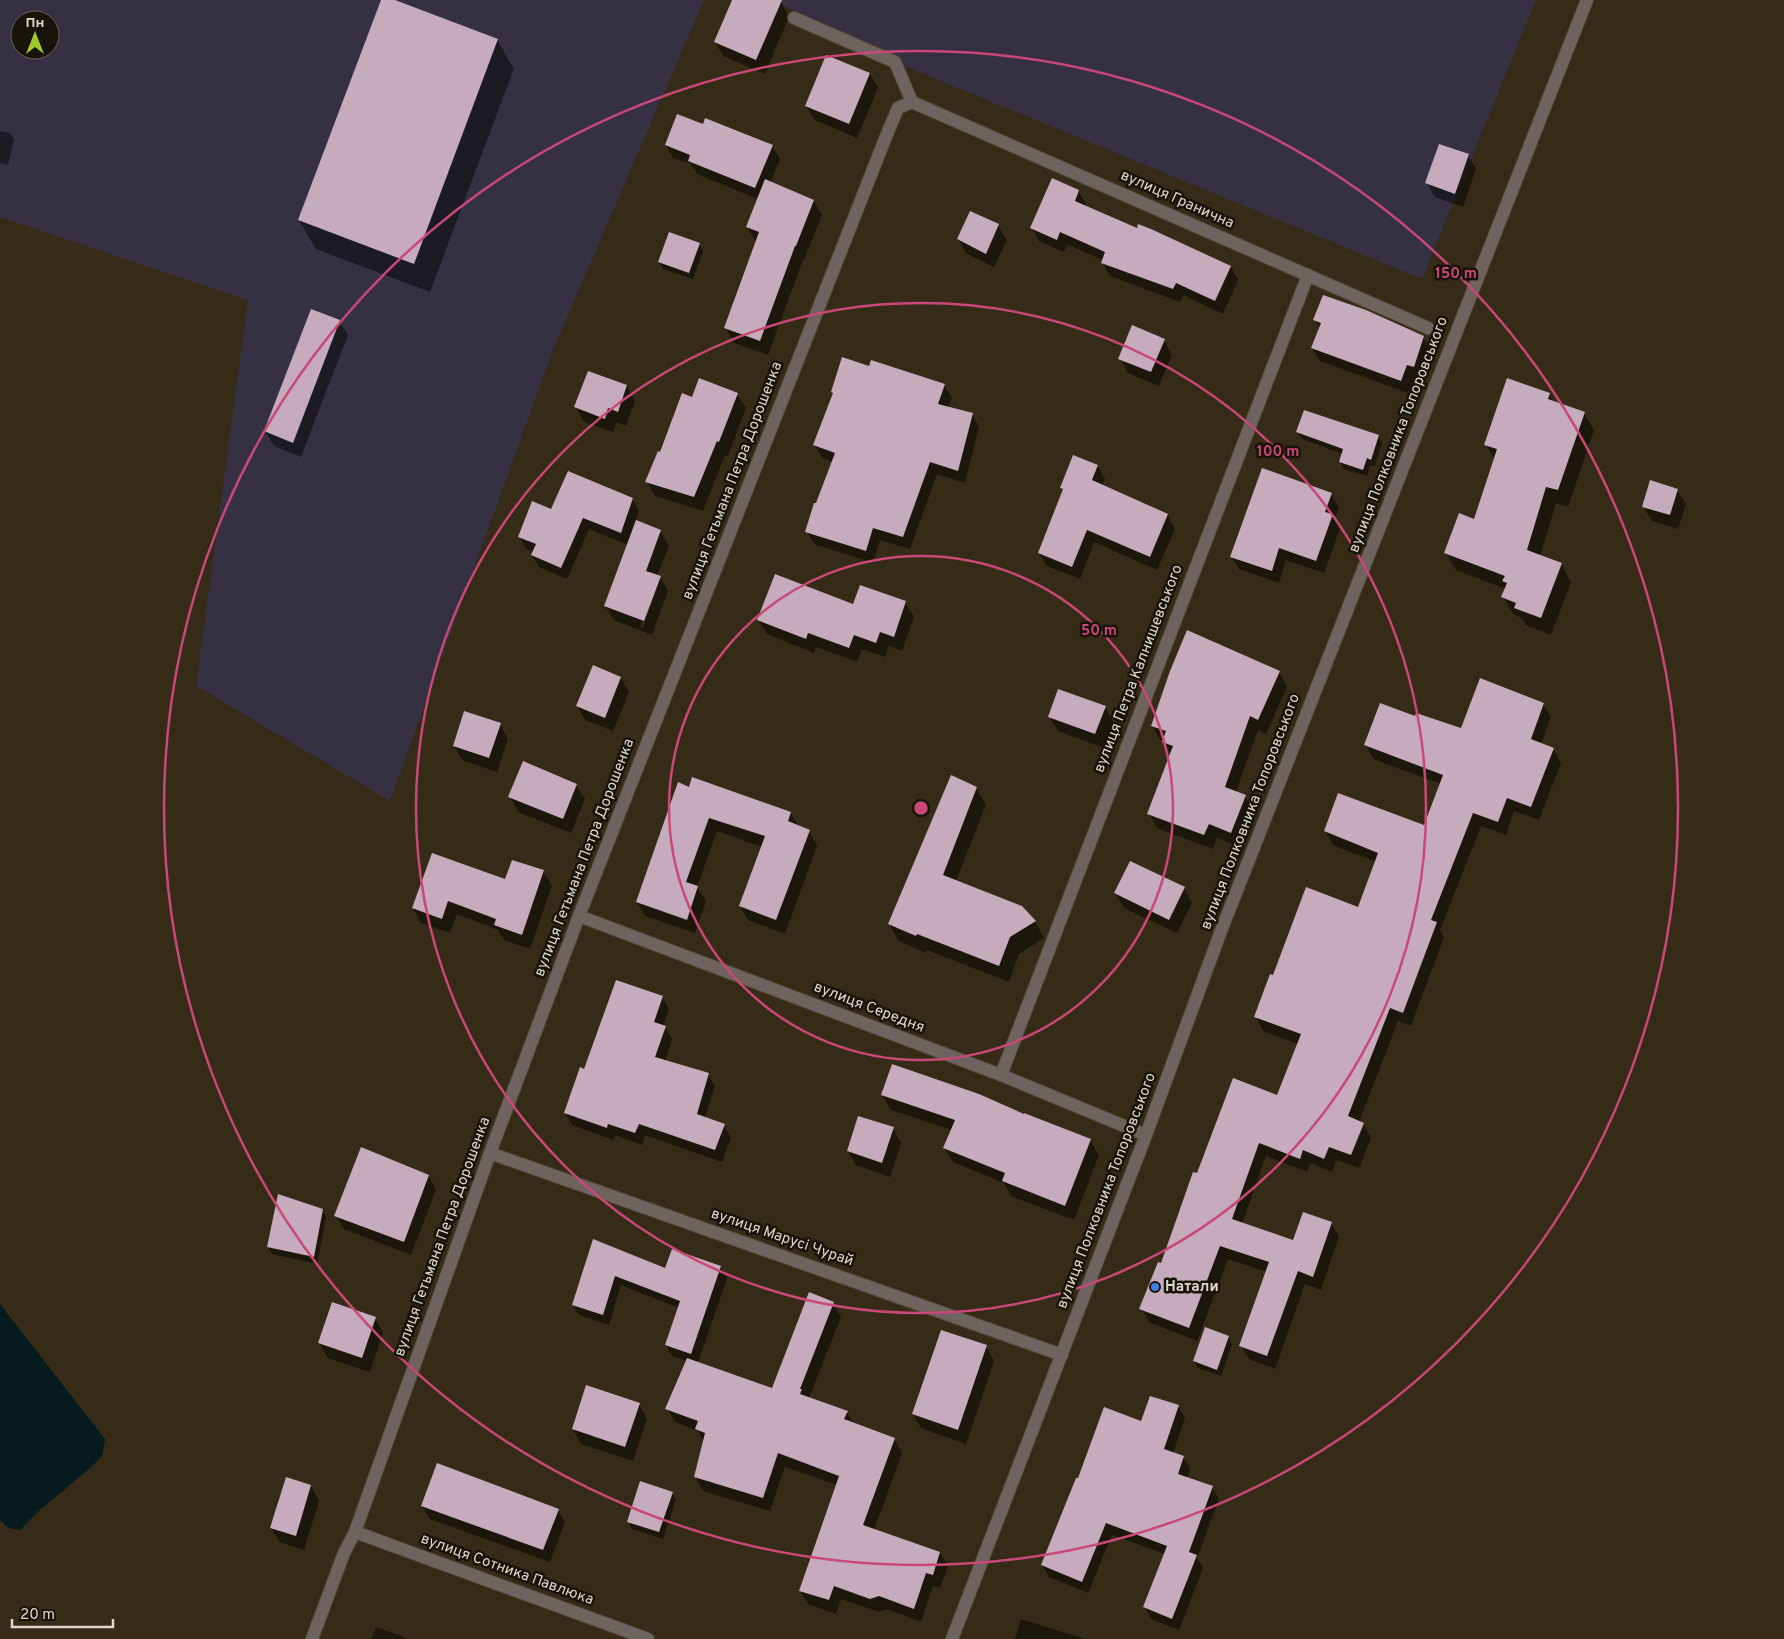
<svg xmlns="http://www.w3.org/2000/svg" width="1784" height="1639" viewBox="0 0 1784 1639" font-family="Overpass,sans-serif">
	<rect width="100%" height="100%" fill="#362b16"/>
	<g fill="#363142" fill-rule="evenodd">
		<path d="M0,0H704L553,350L390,801L196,686L248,300L0,217ZM20,20H50V50H20Z"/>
		<path d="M773,0H1536L1422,279L895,62Z"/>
	</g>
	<path fill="#061b1e" d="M0,1304L105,1439L102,1456L89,1469L41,1509L20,1530L8,1528L0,1520Z"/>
	<g fill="#0007" fill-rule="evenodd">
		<path d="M383,0H392L497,40L514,69L430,292L316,249L299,220Z"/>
		<path d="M733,0H776L781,2L789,17L765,74L723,56L715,42Z"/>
		<path d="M870,74L878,88L857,138L815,120L806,106Z"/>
		<path d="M703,126L772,146L780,159L770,183L814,201L822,215L804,260H803L768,355L734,343L726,328L756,242L747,227L758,199L697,174L691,164L673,158L666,145Z"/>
		<path d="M0,131L10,133L14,140L8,165L0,163Z"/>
		<path d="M1468,155L1476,169L1463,207L1435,197L1427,183Z"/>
		<path d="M1078,191L1086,204L1085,207L1231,267L1238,280L1223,314L1183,295L1180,302L1110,276L1102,262L1103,260L1068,245L1064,252L1039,241L1032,228Z"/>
		<path d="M971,212L998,225L1007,240L994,267L967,254L958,239Z"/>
		<path d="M699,244L703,251L693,279L663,269L659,262Z"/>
		<path d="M1315,320L1423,337L1431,350L1421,379L1414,377L1408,393L1320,361L1312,348L1320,328Z"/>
		<path d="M339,321L348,335L301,457L274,446L265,431Z"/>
		<path d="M1164,340L1172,355L1159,386L1128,373L1120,358Z"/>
		<path d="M870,368L944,385L952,398L948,408L972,414L979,427L965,483L937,474L910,549L880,540L873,563L814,544L807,532L833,462L822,458L815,445L834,395L832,392Z"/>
		<path d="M588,372L627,386L635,401L626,426L617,422L613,432L584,422L576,407Z"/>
		<path d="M737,394L746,408L728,456L725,455L703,511L655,496L647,482L661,453L692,399Z"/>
		<path d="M1549,394L1555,403L1584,413L1594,430L1568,507L1556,503L1540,556L1561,564L1571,582L1551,635L1526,625L1522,618L1513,614L1503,597L1506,589L1456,570L1446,553L1475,521L1495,460L1486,445Z"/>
		<path d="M1298,432L1378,436L1382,443L1375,466L1370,465L1367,476L1344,469L1340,462L1343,454L1302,439Z"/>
		<path d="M1074,457L1098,466L1105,479L1102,486L1168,515L1175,529L1157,570L1094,542L1080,579L1047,566L1039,553L1063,492L1061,488Z"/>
		<path d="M1677,490L1686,504L1678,529L1652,521L1643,506Z"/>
		<path d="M1331,494L1339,507L1334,519L1340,528L1324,573L1286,560L1279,583L1239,569L1231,556Z"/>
		<path d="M632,499L639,511L635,521L660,531L669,546L657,576L660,577L668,591L652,635L614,620L605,606L628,545L589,529L567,579L539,567L532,555L534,552L526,549L520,537L552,511ZM656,585H658L643,627H640Z"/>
		<path d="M905,602L914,617L902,651L889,646L885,657L862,649L857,662L816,647L814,653L767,634L758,620L854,606Z"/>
		<path d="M1279,672L1287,687L1266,734L1258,730L1236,792L1245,796L1253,810L1239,847L1217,838L1213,849L1157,828L1149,813L1171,755L1164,741L1160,740L1152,725Z"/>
		<path d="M621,678L629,692L613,731L585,720L577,706Z"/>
		<path d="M1543,704L1551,717L1541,744L1553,749L1561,763L1539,820L1514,811L1506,835L1481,826L1440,930L1444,937L1411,1026L1398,1021L1359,1122L1363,1124L1371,1138L1359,1168L1337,1160L1332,1172L1311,1163L1307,1172L1266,1156L1242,1224L1294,1242L1331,1223L1339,1237L1321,1290L1305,1284L1275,1369L1249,1359L1241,1345L1267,1272L1228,1259L1197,1341L1149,1322L1141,1308L1162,1265L1197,1175L1278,1097L1298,1044L1263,1031L1256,1017L1273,977L1359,909L1376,862L1333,845L1325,831L1424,827L1441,784L1373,759L1366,745L1416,718L1462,730Z"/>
		<path d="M1105,707L1113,722L1104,748L1058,731L1049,716Z"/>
		<path d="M500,724L508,739L497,772L462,760L454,746Z"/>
		<path d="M576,785L585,799L571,833L518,812L510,797Z"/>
		<path d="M690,788L791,813L799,827L809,831L817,846L785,934L748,920L740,906L762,847L717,831L697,887L706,901L695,933L645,916L637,902Z"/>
		<path d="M976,788L986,805L956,881L1035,921L1044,938L1019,954L1009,982L927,950L926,953L899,941L889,924Z"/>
		<path d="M543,871L552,886L530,949L504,940L498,930L457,914L450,933L421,923L413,908Z"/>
		<path d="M1184,888L1192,903L1177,933L1124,908L1115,893Z"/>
		<path d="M662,997L669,1009L663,1027H665L672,1039L665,1061L708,1074L715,1086L705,1118L724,1126L731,1138L722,1162L645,1135L642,1145L615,1135L613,1140L572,1125L565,1113L585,1070Z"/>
		<path d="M882,1095L1027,1116L1090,1140L1099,1155L1074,1220L1011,1196L1004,1183L953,1162L944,1147L952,1130L891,1110Z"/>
		<path d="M893,1128L901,1143L890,1177L856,1165L848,1151Z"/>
		<path d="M362,1149L429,1176L436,1190L411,1255L344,1229L336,1216Z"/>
		<path d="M322,1210L326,1217L317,1264L272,1254L268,1247Z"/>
		<path d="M593,1240L666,1269L720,1267L727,1278L698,1363L773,1389L833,1303L841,1317L809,1398L847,1412L854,1424L894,1439L902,1453L874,1530L940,1553L948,1566L940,1588L933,1586L921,1622L887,1609L879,1612L841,1599L836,1614L808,1604L800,1591L837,1485L785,1467L770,1511L703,1491L695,1477L704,1442L698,1431L675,1422L667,1408L687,1361L672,1356L666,1345L679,1308L621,1285L609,1325L579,1315L573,1305Z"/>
		<path d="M375,1318L383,1333L370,1372L328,1358L319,1343Z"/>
		<path d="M1228,1337L1232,1344L1221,1376L1198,1368L1194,1361Z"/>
		<path d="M986,1346L994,1361L966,1444L921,1428L913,1414Z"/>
		<path d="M639,1404L647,1419L633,1461L581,1444L573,1429Z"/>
		<path d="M1178,1406L1185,1418L1173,1453L1183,1457L1190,1469L1187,1478L1212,1487L1219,1499L1197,1558L1203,1568L1179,1630L1151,1619L1145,1607L1165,1554L1112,1535L1088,1593L1049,1577L1042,1565L1142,1423Z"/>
		<path d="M311,1486L319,1501L304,1550L280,1542L271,1528Z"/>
		<path d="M672,1493L676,1500L663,1539L632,1529L628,1522Z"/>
		<path d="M422,1506L558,1510L565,1522L550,1562L430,1519Z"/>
		<path d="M1021,1619L1085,1639H1015Z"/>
		<path d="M376,1627L409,1639H371Z"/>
	</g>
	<g fill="#c5abbb">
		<path d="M381,0H395L498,39L414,264L298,220Z"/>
		<path d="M732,0H782L756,60L714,42Z"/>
		<path d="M826,55L870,73L849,124L805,106Z"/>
		<path d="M677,114L703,124L705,118L773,145L755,188L688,161L690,155L665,145Z"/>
		<path d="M1439,144L1469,154L1455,194L1425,183Z"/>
		<path d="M1052,178L1079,190L1075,201L1137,228L1138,224L1151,229L1231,266L1215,301L1176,283L1173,289L1101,263L1105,252L1060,232L1057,240L1030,228Z"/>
		<path d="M765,179L814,200L796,246H795L760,341L724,328L759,232L746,227Z"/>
		<path d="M970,211L999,224L986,254L957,239Z"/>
		<path d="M669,232L700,243L689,273L658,262Z"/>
		<path d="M1323,295L1366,310L1424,336L1414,367L1407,365L1401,381L1311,348L1321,323L1313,320Z"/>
		<path d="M311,309L340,320L293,443L264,431Z"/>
		<path d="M1132,325L1165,339L1151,372L1118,359Z"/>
		<path d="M842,357L869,366L871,360L945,384L938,404L973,413L958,471L930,462L903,537L873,528L866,551L805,532L814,503H816L835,453L813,445L833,393L831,392Z"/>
		<path d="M588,371L627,385L618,412L608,408L605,419L574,407Z"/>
		<path d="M699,378L738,393L719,442L717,441L694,497L645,482L658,451L660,452L682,393L692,397Z"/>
		<path d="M1507,378L1550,393L1548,399L1585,412L1558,490L1546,487L1527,550L1562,563L1541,618L1514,608L1516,603L1501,597L1507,583L1502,581L1505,576L1444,553L1459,513L1474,519L1497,449L1484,445Z"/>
		<path d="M1304,410L1379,435L1371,460L1367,458L1363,470L1339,462L1343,449L1296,432Z"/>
		<path d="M1073,455L1098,465L1092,480L1168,514L1150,557L1087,530L1072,567L1038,553L1063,489L1060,488Z"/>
		<path d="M1262,468L1332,493L1325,512L1333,514L1316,561L1279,548L1272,571L1230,557Z"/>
		<path d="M568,471L633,498L621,533L583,518L561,568L531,555L536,544L518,537L532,501L551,509Z"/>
		<path d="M1650,480L1678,489L1670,515L1642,507Z"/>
		<path d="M636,520L661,530L646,571L661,576L644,621L604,606Z"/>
		<path d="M775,574L853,604L860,585L906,601L894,637L880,632L876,643L854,635L849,648L808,633L806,639L757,620Z"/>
		<path d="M1187,630L1280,671L1258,720L1250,716L1225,787L1246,795L1231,833L1209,824L1204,835L1147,814L1173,746L1162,742L1166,731L1151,726L1170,671Z"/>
		<path d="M593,665L621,677L605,718L576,706Z"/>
		<path d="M1480,678L1544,703L1531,739L1554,748L1531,807L1507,798L1498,822L1473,813L1431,920L1437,922L1403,1013L1390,1008L1348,1116L1364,1123L1351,1155L1329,1147L1324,1159L1303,1150L1300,1159L1259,1143L1232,1219L1293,1240L1303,1212L1332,1222L1313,1277L1298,1271L1267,1356L1239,1346L1269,1262L1220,1246L1189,1328L1139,1309L1158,1262L1161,1263L1193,1172L1197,1173L1233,1078L1277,1095L1301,1034L1254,1017L1270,974L1273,975L1306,887L1358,907L1378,853L1324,831L1338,793L1424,825L1443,775L1364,745L1380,703L1415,716L1416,713L1461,728Z"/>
		<path d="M1058,689L1106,706L1095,734L1048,717Z"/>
		<path d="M464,711L501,723L489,758L453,746Z"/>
		<path d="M523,761L577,784L563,819L508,797Z"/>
		<path d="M951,775L977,787L943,875L1022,906L1036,921L1010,937L999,966L917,934L916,936L888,924Z"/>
		<path d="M692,777L791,812L788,821L810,830L776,920L739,906L765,836L709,818L686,882L698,886L687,920L636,902L678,782L689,787Z"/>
		<path d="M432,853L505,879L512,860L544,870L522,935L494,925L496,919L448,901L442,919L412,908Z"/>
		<path d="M1130,861L1185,887L1169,920L1114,893Z"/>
		<path d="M616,980L663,996L654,1022L666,1026L655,1057L709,1073L697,1114L725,1124L715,1150L639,1124L635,1133L608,1124L607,1128L564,1113L580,1067L584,1069Z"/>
		<path d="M892,1064L979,1094L1024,1114V1113L1091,1139L1065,1206L1002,1181L1005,1173L943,1148L955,1120L881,1095Z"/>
		<path d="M858,1116L894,1127L882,1163L847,1151Z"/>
		<path d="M361,1147L429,1175L404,1242L334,1216Z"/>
		<path d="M278,1194L323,1209L314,1257L267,1247Z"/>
		<path d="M593,1239L665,1268L672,1249L721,1266L691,1354L665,1345L680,1301L615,1276L603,1315L572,1305Z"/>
		<path d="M809,1292L834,1302L800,1389H802L800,1394L848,1411L844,1419L895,1438L863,1525L940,1552L933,1575L926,1573L914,1609L879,1596L870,1599L834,1586L829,1600L799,1591L839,1476L778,1453L763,1498L694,1477L705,1433L695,1429L698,1421L665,1409L687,1358L772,1388Z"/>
		<path d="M332,1302L376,1317L362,1358L318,1343Z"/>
		<path d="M1205,1327L1229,1336L1217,1370L1193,1361Z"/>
		<path d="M941,1330L987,1345L958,1430L912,1414Z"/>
		<path d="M586,1385L640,1403L625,1447L572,1429Z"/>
		<path d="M1150,1396L1179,1405L1164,1449L1184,1456L1178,1474L1213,1486L1189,1552L1197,1555L1172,1619L1143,1607L1167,1546L1106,1523L1082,1582L1041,1565L1076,1478H1078L1104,1407L1141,1421Z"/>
		<path d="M437,1463L559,1509L543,1550L421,1506Z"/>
		<path d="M286,1477L311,1485L296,1536L270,1528Z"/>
		<path d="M640,1481L673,1492L659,1532L627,1522Z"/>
	</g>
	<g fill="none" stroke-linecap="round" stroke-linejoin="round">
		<defs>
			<g id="minor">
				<path d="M794,18L895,62L912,102"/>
				<path d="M912,102L1428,328"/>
				<path d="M579,916L1001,1075L1146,1135"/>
				<path d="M1001,1075L1308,275"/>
				<path d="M490,1153L1062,1355"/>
				<path d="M355,1532L648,1639"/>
				<path d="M312,1639L344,1553L355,1532L490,1153L579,916L887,134L898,108L912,102"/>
				<path d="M952,1639L1146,1135L1221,931L1587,0"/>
			</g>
		</defs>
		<use href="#minor" stroke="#514733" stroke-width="14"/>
		<use href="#minor" stroke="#6f635f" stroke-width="12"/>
	</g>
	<g fill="none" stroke="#c94877" stroke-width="2.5">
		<circle cx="921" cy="808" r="252"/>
		<circle cx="921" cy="808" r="505"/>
		<circle cx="921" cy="808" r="757"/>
	</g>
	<circle fill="#3f7fe0" stroke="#19140b" stroke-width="2" cx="1155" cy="1287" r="5"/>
	<g text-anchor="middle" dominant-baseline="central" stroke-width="5" stroke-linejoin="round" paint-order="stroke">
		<g font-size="15" fill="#dfd8cb" stroke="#19140b">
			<text transform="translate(1177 200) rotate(24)">вулиця Гранична</text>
			<text transform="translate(1399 435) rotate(-69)">вулиця Полковника Топоровського</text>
			<text transform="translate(733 481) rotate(-69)">вулиця Гетьмана Петра Дорошенка</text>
			<text transform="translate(1139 669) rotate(-69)">вулиця Петра Калнишевського</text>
			<text transform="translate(1251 812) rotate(-69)">вулиця Полковника Топоровського</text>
			<text transform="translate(585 858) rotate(-69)">вулиця Гетьмана Петра Дорошенка</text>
			<text transform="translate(869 1008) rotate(21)">вулиця Середня</text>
			<text transform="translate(1107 1191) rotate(-69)">вулиця Полковника Топоровського</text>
			<text transform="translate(443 1237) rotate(-70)">вулиця Гетьмана Петра Дорошенка</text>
			<text transform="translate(782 1238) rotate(19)">вулиця Марусі Чурай</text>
			<text transform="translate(507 1570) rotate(20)">вулиця Сотника Павлюка</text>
		</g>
		<g font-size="15" font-weight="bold" fill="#dfd8cb" stroke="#19140b" text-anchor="start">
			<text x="1165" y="1287">Натали</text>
		</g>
	</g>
	<circle cx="921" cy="808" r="8" fill="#c94877" stroke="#19140b" stroke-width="2.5"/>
	<g font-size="15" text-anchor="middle" font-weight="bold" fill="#c94877" stroke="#19140b" stroke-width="5" stroke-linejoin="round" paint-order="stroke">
		<text x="1456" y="278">150 m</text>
		<text x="1278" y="456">100 m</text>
		<text x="1099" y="635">50 m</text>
	</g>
	<g transform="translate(35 35)"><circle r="24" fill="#19140b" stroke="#686258"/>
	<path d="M0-4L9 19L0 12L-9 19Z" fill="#a0c92b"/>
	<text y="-8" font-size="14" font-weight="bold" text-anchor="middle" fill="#dfd8cb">Пн</text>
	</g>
	<path d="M12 1619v8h101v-8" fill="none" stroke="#dfd8cb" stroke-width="2.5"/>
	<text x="20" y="1619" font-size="15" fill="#dfd8cb" stroke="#19140b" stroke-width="4" paint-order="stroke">20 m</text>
</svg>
